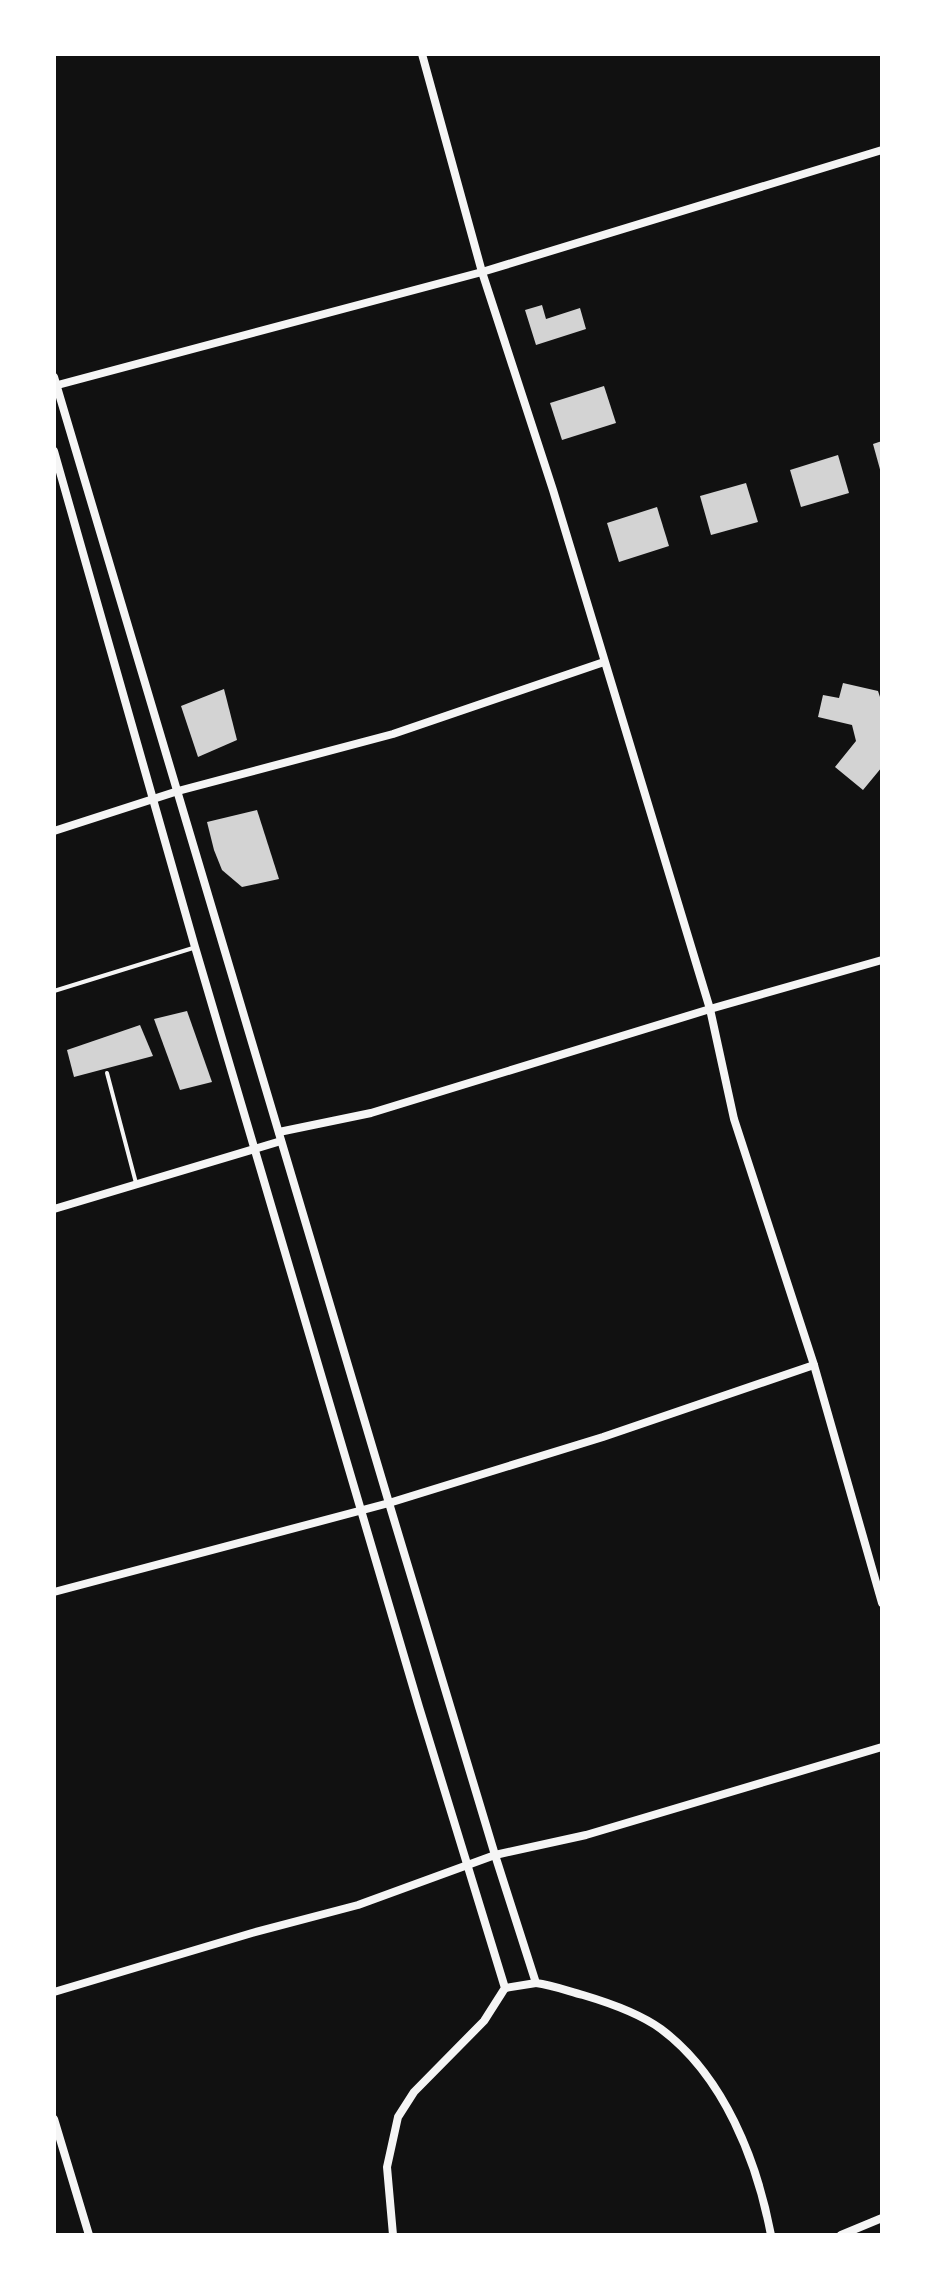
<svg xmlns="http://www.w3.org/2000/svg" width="936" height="2289" viewBox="0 0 936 2289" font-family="'Asap Condensed',sans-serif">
	<rect width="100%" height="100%" fill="#111"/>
	<g fill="#d3d3d3">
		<path d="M542,305L546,319L580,308L586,329L536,345L525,310Z"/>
		<path d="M604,386L616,423L562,440L550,403Z"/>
		<path d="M882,441V473H881L873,444Z"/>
		<path d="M838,455L849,493L801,507L790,470Z"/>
		<path d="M746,483L758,522L711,535L700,496Z"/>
		<path d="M657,507L669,546L619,562L607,523Z"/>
		<path d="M843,683L878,691L882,703V767L863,790L835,767L856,741L852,725L818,717L823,695L839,698Z"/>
		<path d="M224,689L237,740L198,757L181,706Z"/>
		<path d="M257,810L279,879L242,887L222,870L214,850L207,822Z"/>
		<path d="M187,1011L212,1082L180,1090L154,1019Z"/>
		<path d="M140,1025L153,1056L74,1077L67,1050Z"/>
	</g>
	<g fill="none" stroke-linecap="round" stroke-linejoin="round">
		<g stroke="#f5f5f5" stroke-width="4">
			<path d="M54,991L193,948"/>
			<path d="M107,1073L136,1183"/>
		</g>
		<g stroke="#f5f5f5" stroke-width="8">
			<path d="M422,54L482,272L553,490L710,1009L734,1119L814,1365L882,1603"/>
			<path d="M54,377L389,1503L495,1855L536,1983C552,1985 568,1991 583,1995C610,2003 639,2013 661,2029C724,2076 757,2161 771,2235"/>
			<path d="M54,386L482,272L882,150"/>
			<path d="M54,451L195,947L419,1707L505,1988L484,2021L414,2092L398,2117L387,2167L393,2235"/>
			<path d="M54,831L178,791L393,734L604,662"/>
			<path d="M279,1132L371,1113L710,1009L882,960"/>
			<path d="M54,1209L281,1141"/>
			<path d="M54,1592L389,1503L603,1437L814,1365"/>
			<path d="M505,1988L536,1983"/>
			<path d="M54,1992L252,1933L358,1905L495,1855L586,1835L882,1747"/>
			<path d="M54,2119L89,2235"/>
			<path d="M841,2235L882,2218"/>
		</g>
	</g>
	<rect width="936" height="2289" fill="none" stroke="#ffffff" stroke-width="112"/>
</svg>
